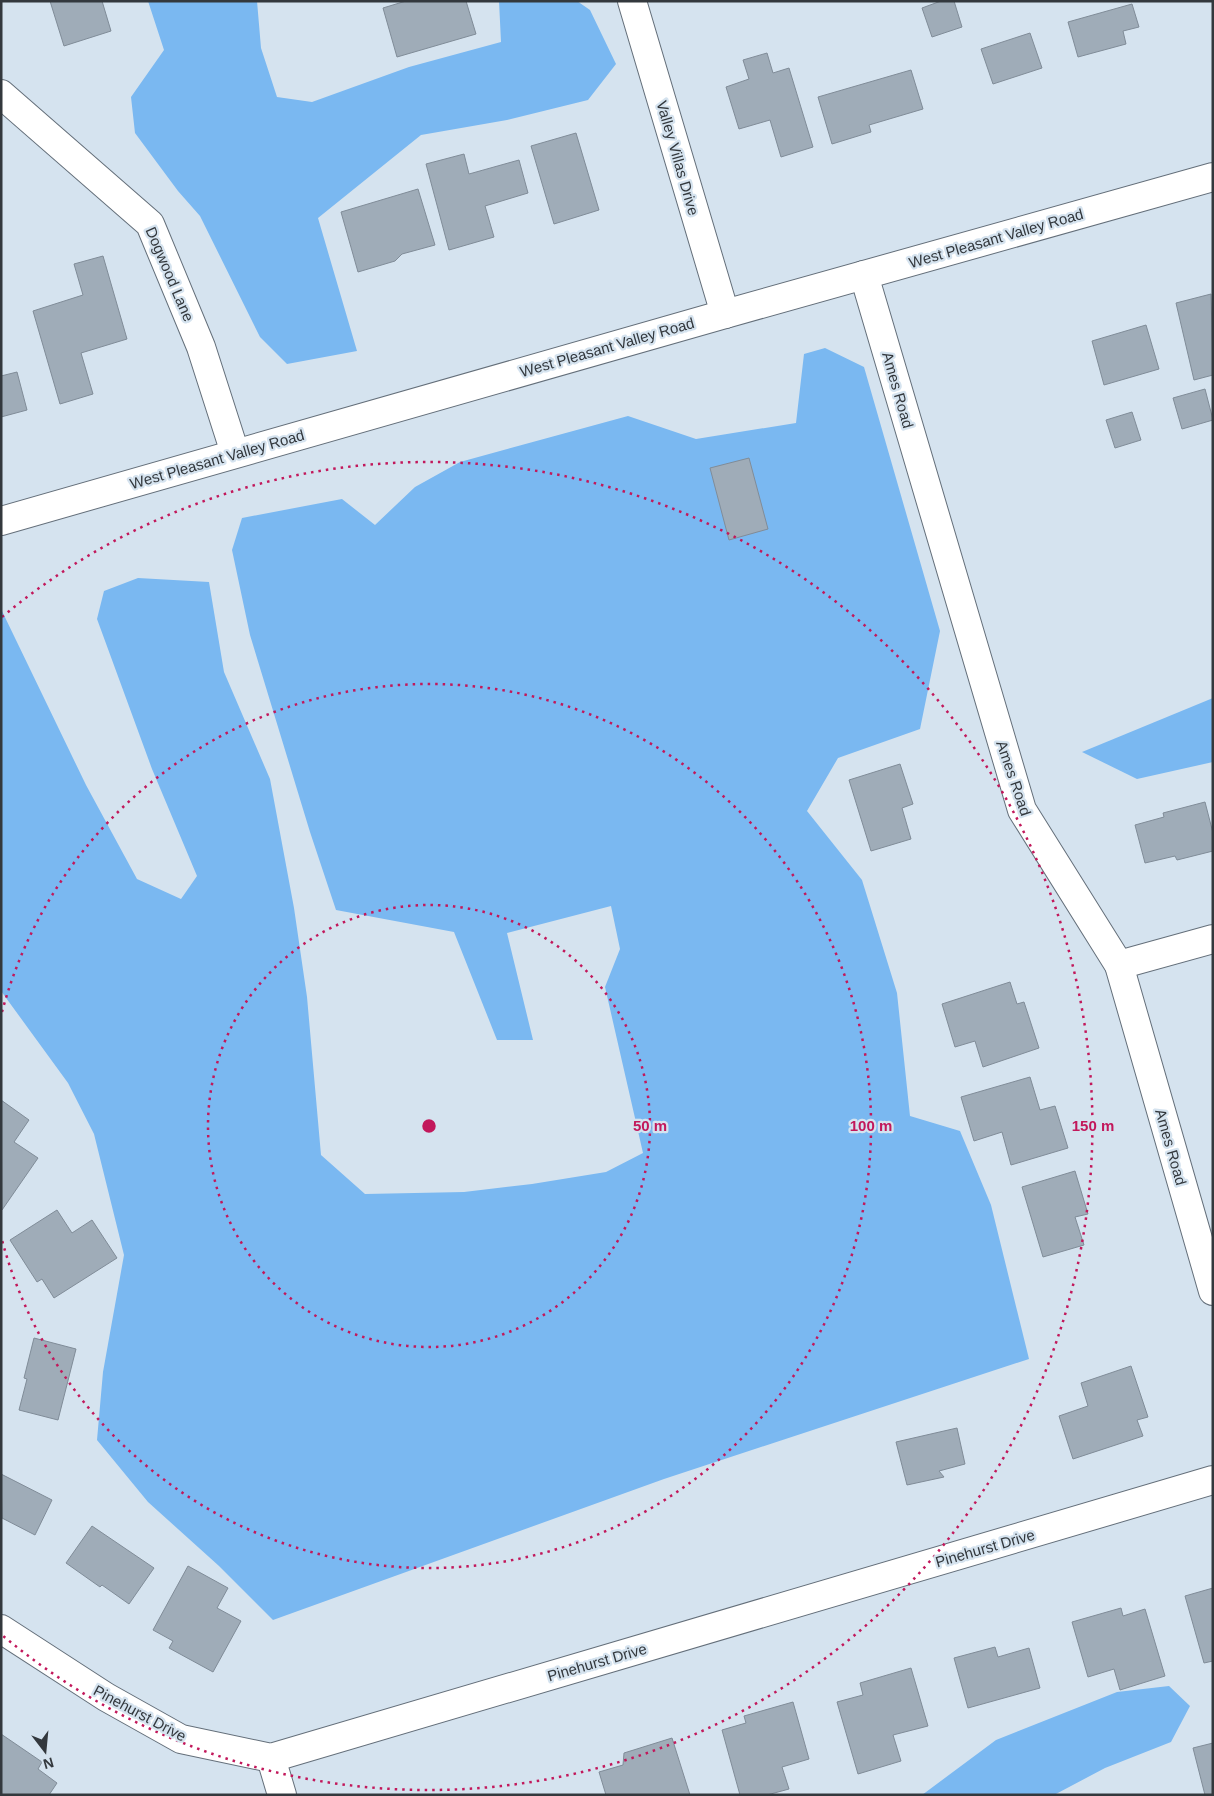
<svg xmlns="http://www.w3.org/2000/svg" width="1214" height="1796" viewBox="0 0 1214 1796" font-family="Arial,sans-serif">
	<rect width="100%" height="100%" fill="#d5e3ef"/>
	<g fill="#7ab8f1">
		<path d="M148,1H257L261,48L277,97L312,102L409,67L501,42L499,1H577L590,10L616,64L588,100L507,120L421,135L318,218L357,351L287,364L260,337L200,216L178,191L135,133L131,97L164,50Z"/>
		<path d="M825,348L864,367L940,631L920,729L838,758L807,811L862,880L897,993L910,1116L960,1131L991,1205L1029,1359L664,1479L273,1620L219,1566L148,1502L97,1440L103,1372L124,1255L94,1134L68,1083L1,991V609L86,785L137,879L181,899L197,876L152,769L97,619L104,591L138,578L209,582L224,672L270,779L294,908L307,997L321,1155L365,1194L464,1192L532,1184L606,1172L643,1153L605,987L620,949L611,906L507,933L533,1040H497L454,932L336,910L310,832L250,635L232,550L242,518L342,499L375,525L415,487L460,462L628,416L696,439L796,423L804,354Z"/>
		<path d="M1213,698V762L1137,779L1082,752Z"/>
		<path d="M1169,1686L1190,1706L1171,1742L1105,1768L1054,1795H922L996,1740L1117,1692Z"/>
	</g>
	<g fill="#9facb8" stroke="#808c98">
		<path d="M50,1H102L111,31L64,46Z"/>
		<path d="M406,1H466L476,34L397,57L383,8Z"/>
		<path d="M941,1H954L962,27L932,37L922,8Z"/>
		<path d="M1132,4L1139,27L1123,31L1126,44L1078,57L1068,22Z"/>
		<path d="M1030,33L1042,68L993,84L981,49Z"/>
		<path d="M767,53L773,73L789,68L813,147L781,157L770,120L739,129L726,87L749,79L743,60Z"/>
		<path d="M911,70L923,109L869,125L871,132L832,144L818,97Z"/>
		<path d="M576,133L599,210L554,224L531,146Z"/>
		<path d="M464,154L469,174L519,160L528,193L485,206L494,237L449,250L426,164Z"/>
		<path d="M418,189L435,245L402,254L395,261L358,272L341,212Z"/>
		<path d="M103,256L127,339L81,353L93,394L60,404L33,311L83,295L74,264Z"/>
		<path d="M1211,294L1213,375L1194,380L1176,303Z"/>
		<path d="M1146,325L1159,369L1104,385L1092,341Z"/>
		<path d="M17,372L27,410L1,417V376Z"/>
		<path d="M1205,389L1213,420L1182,429L1173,398Z"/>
		<path d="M1132,412L1141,440L1115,448L1106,420Z"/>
		<path d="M749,458L768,529L729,540L710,468Z"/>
		<path d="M900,764L913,804L902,808L911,839L871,851L849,780Z"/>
		<path d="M1205,802L1213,833V851L1177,860L1175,856L1145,863L1135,825L1164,817L1163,813Z"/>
		<path d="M1010,982L1017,1004L1024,1002L1039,1048L983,1067L975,1041L955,1047L942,1004Z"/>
		<path d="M1030,1077L1040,1110L1055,1106L1068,1148L1011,1165L1002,1132L974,1141L961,1097Z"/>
		<path d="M1,1100L29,1120L14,1142L38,1158L2,1210Z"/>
		<path d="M1075,1171L1088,1214L1075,1217L1084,1245L1043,1257L1022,1187Z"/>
		<path d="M57,1210L72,1233L92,1220L117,1258L54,1298L42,1279L37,1282L10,1240Z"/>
		<path d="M34,1338L76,1349L58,1420L19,1410L27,1379L24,1378Z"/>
		<path d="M1131,1366L1148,1417L1137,1420L1143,1436L1073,1459L1059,1416L1088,1406L1081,1383Z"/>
		<path d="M957,1428L965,1464L939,1471L944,1477L907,1485L896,1442Z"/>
		<path d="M1,1474L52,1500L35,1535L2,1518Z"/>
		<path d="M92,1526L154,1568L129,1604L102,1585L100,1587L66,1563Z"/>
		<path d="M188,1566L228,1588L217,1608L241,1621L213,1672L169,1648L173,1641L153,1630Z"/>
		<path d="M1213,1588V1661L1204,1663L1185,1596Z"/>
		<path d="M1121,1608L1123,1616L1145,1609L1165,1676L1120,1690L1114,1669L1088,1677L1072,1622Z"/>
		<path d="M995,1647L998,1657L1029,1648L1040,1688L968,1708L954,1658Z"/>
		<path d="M911,1668L928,1726L893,1735L901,1761L858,1774L837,1702L863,1695L860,1683Z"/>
		<path d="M793,1702L809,1759L782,1767L789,1789L767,1795H740L722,1730L746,1723L744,1716Z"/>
		<path d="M1,1734L42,1762L38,1769L57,1783L49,1795H1Z"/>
		<path d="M672,1738L690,1795H606L599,1772L623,1765L624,1753Z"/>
		<path d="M1213,1743V1795H1205L1193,1748Z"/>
	</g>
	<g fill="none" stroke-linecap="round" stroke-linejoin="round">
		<defs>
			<g id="street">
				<path d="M632,1L725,314"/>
				<path d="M1,94L150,224L201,347L235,453"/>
				<path d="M864,275L1022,810L1119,965L1213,1291"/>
				<path d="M1119,965L1213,939"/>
				<path d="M1,1629L106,1697L181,1739L271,1758L1213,1480"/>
				<path d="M271,1758L282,1795"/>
			</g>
			<path id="secondary" d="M1,521L725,314L1213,177"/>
		</defs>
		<use href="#street" stroke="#646f7a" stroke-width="30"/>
		<use href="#secondary" stroke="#646f7a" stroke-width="30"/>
		<use href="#street" stroke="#fff" stroke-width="28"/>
		<use href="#secondary" stroke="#fff" stroke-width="28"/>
	</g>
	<g fill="none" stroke="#c2185b" stroke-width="2.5" stroke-dasharray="2.5 5">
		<circle cx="429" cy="1126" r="221"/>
		<path d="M2 1012A442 442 0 1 1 2 1240"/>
		<path d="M2 617A664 664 0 1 1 2 1635"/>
	</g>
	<g text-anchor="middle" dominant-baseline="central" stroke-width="4.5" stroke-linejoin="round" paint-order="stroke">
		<g font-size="15" fill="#33383d" stroke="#d5e3ef">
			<text transform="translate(678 158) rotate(74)">Valley Villas Drive</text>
			<text transform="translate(996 238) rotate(-16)">West Pleasant Valley Road</text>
			<text transform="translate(170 274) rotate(67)">Dogwood Lane</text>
			<text transform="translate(607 347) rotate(-16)">West Pleasant Valley Road</text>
			<text transform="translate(898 390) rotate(74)">Ames Road</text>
			<text transform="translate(217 459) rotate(-16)">West Pleasant Valley Road</text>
			<text transform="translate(1014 778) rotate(71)">Ames Road</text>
			<text transform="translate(1171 1147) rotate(74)">Ames Road</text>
			<text transform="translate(985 1548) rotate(-16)">Pinehurst Drive</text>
			<text transform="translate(597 1662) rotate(-16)">Pinehurst Drive</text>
			<text transform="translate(140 1713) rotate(28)">Pinehurst Drive</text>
		</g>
	</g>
	<circle cx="429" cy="1126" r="8" fill="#c2185b" stroke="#d5e3ef" stroke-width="2.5"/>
	<g font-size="15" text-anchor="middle" font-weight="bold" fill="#c2185b" stroke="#d5e3ef" stroke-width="4.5" stroke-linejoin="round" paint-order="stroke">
		<text x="650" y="1131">50 m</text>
		<text x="871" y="1131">100 m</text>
		<text x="1093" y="1131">150 m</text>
	</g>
	<rect width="1214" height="1796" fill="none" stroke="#33383d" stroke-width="5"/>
	<g transform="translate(45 1751) rotate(164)" stroke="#d5e3ef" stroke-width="4" paint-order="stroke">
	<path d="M0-4L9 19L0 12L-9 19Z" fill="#33383d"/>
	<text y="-8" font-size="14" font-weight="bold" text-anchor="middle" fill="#33383d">N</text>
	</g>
</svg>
